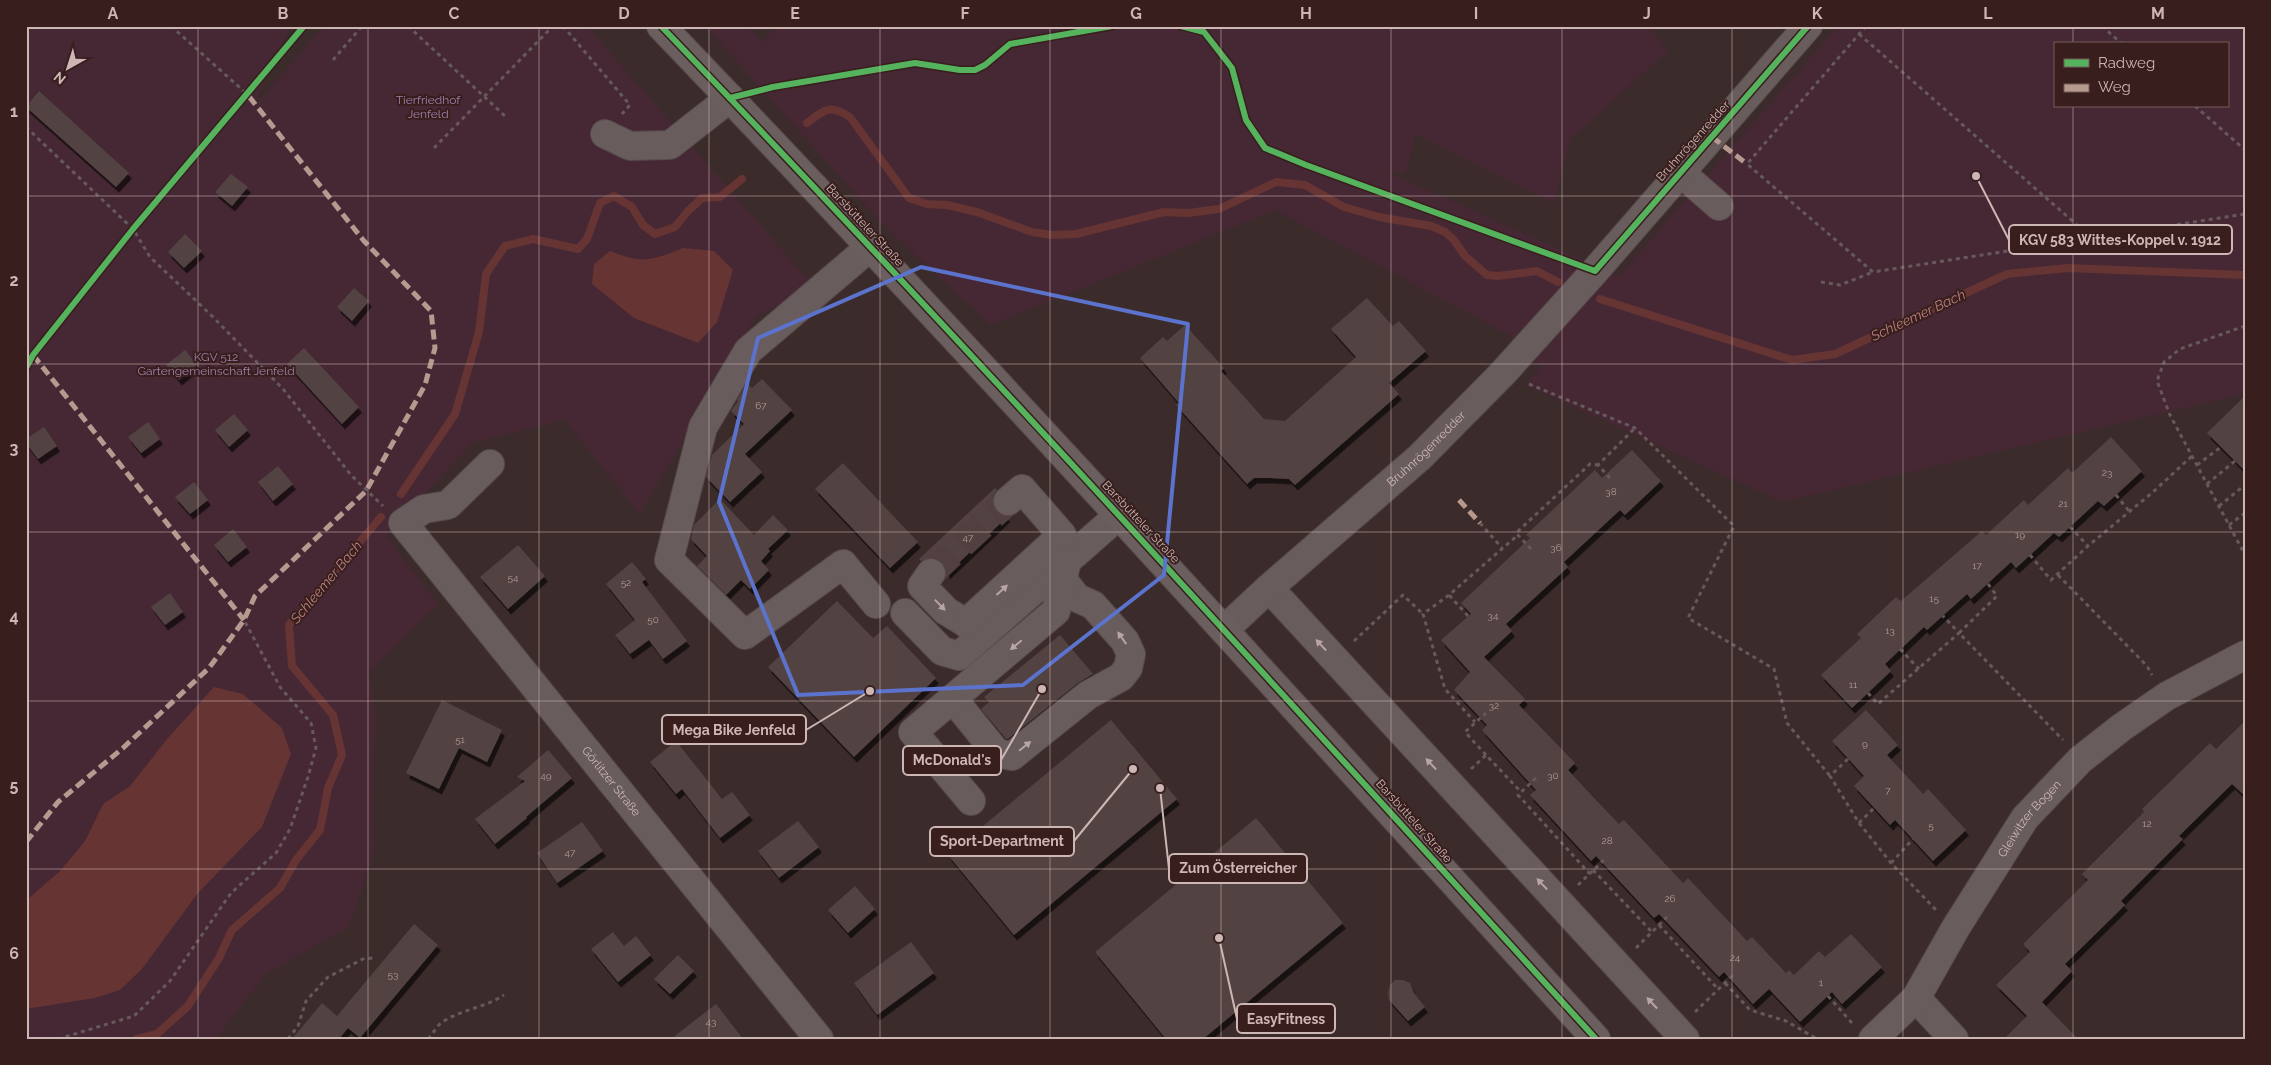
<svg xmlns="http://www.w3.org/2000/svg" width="2271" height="1065" viewBox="0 0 2271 1065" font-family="Raleway,sans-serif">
	<defs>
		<filter id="shadow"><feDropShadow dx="3" dy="5.5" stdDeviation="0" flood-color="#0009"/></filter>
	</defs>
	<rect width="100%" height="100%" fill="#3c2b2b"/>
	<g fill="#452834" fill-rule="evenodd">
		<path d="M26,26H291L253,107L324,26H587L814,286L755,318L640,514L564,420L473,443L386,535L438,604L369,673L376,714L373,796L375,851L349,927L266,974L216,1039H26V1009L95,998L120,990L142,969L198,893L262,827L167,739L130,786L103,804L85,841L60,871L26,902Z"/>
		<path d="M705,26H748L762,43L776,26H1649L1668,51L1570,140L1554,203L1416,134L1405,174L1385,171L1619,276L1838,26H2245V394L1782,502L1526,385L1541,367L1509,335L1275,210L991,325L885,227ZM2055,44H2227V106H2055Z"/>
	</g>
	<g fill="#663433">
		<path d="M683,248L714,251L733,270L717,322L698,343L634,318L592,284L594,264L610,251C643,264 650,261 683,248Z"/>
		<path d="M214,687L243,694L282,728L291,754L262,827L198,893L142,969L120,990L95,998L26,1009V902L29,898L60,871L85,841L103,804L130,786L167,739Z"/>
	</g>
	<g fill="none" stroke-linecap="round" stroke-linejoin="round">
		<g stroke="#663433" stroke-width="8">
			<path d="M807,123C825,109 830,104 850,117L909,198L927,204L947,205L977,212L1032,232L1052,235L1076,234L1164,212L1188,213L1219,209L1276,182L1305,185L1344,207L1379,217L1431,226L1445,232L1454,240L1465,256L1487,275L1498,276L1537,271L1558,282"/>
			<path d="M1600,299L1792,360L1835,354L2007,274L2068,268L2245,275"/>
			<path d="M401,494L455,414L479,332L486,274L505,246L533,239L578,249L587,239L600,203L614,196L632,207L643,225L655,234L675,227L688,211L702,198L720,197L742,179"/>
			<path d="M137,1039L157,1034L188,1006L219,958L232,930L280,888L296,860L320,830L328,788L342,755L333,715L292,666L289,625L381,517"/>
		</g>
	</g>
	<g fill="#524343" filter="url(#shadow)">
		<path d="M39,91L129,173L116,187L26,107Z"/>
		<path d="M231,174L248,187L232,206L215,192Z"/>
		<path d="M185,234L202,251L184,268L168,252Z"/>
		<path d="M354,288L369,301L352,321L337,307Z"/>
		<path d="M1367,298L1393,326L1399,321L1426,351L1389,383L1399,394L1295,485L1289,479L1271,478H1254L1247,484L1176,405L1179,403L1140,358L1163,337L1167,341L1185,325L1224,368L1221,371L1264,419L1285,421L1356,357L1331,329Z"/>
		<path d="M304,348L359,407L342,424L287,364Z"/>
		<path d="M185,350L197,365L179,380L166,365Z"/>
		<path d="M762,379L792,410L745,454L762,472L730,502L706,477L712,455L744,424L731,411L738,401L737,400L747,383L752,388Z"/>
		<path d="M2245,396V471L2207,433Z"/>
		<path d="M234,414L248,430L229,447L215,430Z"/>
		<path d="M148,422L160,439L141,453L128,437Z"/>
		<path d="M44,427L57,446L38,459L26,443V439Z"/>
		<path d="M2111,437L2142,471L2104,506L2098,501L2059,537L2054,533L2016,568L2011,562L1971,599L1967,594L1927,630L1924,627L1885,664L1891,671L1852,708L1821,675L1861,638L1857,634L1896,597L1901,601L1982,531L1986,535L2024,500L2028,505L2068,468L2072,473Z"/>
		<path d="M1632,450L1661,481L1625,515L1620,510L1564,562L1568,567L1506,624L1512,631L1484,657L1525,699L1519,705L1575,763L1568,770L1594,798L1619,824L1624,820L1683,883L1688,878L1747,941L1752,937L1786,973L1789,970L1794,975L1819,951L1825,957L1851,934L1882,967L1842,1004L1832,992L1800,1022L1769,989L1753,1004L1724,972L1719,977L1659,914L1654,918L1596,856L1591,861L1530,795L1536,790L1482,730L1487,725L1454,690L1470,672L1441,640L1471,614L1461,603L1530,538L1526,535L1595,470L1602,478Z"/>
		<path d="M843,463L918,542L890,568L815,489Z"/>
		<path d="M278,466L293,484L273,501L258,482Z"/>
		<path d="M194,482L208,500L190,514L175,497Z"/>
		<path d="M995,488L997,490L993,496V504L996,512L1008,516L947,574L945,566L939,560L932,557L921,561L919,559Z"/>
		<path d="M720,499L754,535L773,515L788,530L768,549L770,551L761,561L769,570L750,589L741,580L726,595L697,566L707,556L691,539L694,525Z"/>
		<path d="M233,529L247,547L228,562L214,545Z"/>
		<path d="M518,545L545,576L508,609L480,577Z"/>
		<path d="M632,562L646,579L642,582L687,641L663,659L649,640L630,654L615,635L635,620L606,584Z"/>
		<path d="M170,593L183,612L165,625L151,607Z"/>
		<path d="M837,601L873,638L887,626L936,678L854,757L768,667Z"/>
		<path d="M1060,635L1093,674L1078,683L1008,739H1006L981,709L989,702L984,697Z"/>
		<path d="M442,700L502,730L487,762L459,748L439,789L406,773Z"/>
		<path d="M1866,710L1898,745L1887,755L1923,794L1928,789L1966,830L1933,861L1895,820L1890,825L1854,786L1864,776L1832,741Z"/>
		<path d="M1111,720L1177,799L1014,935L948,855Z"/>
		<path d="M2245,721V796L2232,784L2179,836L2183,839L2121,901L2125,905L2065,964L2072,971L2042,1002L2078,1039H2004L2027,1016L1996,985L2030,952L2023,944L2088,880L2082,874L2144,812L2142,809L2210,743L2216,749Z"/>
		<path d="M676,741L722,799L732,792L750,815L720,838L682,789L676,794L650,762Z"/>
		<path d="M548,750L572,778L526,817L527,818L495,844L475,819L525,781L517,777Z"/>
		<path d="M1256,818L1343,923L1203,1039H1166L1095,952Z"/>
		<path d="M798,821L819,847L779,878L758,851Z"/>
		<path d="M582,822L603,851L557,883L537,853Z"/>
		<path d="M855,886L875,909L848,933L828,910Z"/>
		<path d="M414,924L438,945L360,1038L348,1028L339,1039H292L322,1003L337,1016Z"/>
		<path d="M613,932L624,946L636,936L651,955L618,982L591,949Z"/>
		<path d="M911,942L934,973L877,1015L854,983Z"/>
		<path d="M678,955L694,971L670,994L654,979Z"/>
		<path d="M1395,980H1403L1410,983L1414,993L1425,1007L1408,1021L1389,1000L1388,992L1390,985Z"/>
		<path d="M716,1004L743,1039H671L703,1014Z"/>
	</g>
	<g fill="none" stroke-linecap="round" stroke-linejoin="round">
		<path stroke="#524040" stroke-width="28" stroke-dasharray="28 14" stroke-linecap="butt" d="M931,573L1008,501"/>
		<defs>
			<g id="minor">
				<path d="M605,134L630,146L670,145L730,98"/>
				<path d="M1680,172L1719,206"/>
				<path d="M870,247L748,351L703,427L669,560L745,635L843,564L876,604"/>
				<path id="s1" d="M490,464L448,505L424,509L403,523L819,1039"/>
				<path d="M931,573L922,586L946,611L966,623L979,634"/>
				<path d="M1269,588L1685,1039"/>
				<path d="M905,613L942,651L959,656L1119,515"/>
				<path d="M966,623L1062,535L1022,489L1008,501"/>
				<path id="s2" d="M1225,629L1269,588L1420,457L1503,373L1595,271L1808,26"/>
				<path d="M953,699L997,753L1012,756L1088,695L1121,677L1128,668L1131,654L1125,641L1093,605L1077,598L1063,580"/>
				<path d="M971,801L913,732L1056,611L1067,560"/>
				<path d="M1916,998L1954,1039"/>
				<path id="s3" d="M1873,1039L1916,998L1955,929L2025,818L2080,760L2122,727L2167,696L2245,655"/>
			</g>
			<path id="major" d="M661,26C979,358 1287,699 1596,1039"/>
		</defs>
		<use href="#minor" stroke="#564949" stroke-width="30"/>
		<use href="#major" stroke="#584949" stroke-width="30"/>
		<g stroke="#67595b" stroke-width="3" stroke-dasharray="4 4" stroke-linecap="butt">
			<path d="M171,26L247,94"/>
			<path d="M408,26L505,116"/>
			<path d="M563,26L630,105L622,114"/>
			<path d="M1181,26L1204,32L1232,68L1246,120L1265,148L1306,165L1569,262"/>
			<path d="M1866,26L1747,164L1873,272L2245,214"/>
			<path d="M2102,26L2122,44"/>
			<path d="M1859,34L2093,239"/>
			<path d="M333,60L362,26"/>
			<path d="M759,91L915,63L960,70H975L985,65L1010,44L1112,26"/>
			<path d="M2195,106L2245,150"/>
			<path d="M26,127L133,229L150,257L211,315L283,389L351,475L383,506"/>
			<path d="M434,148L553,26"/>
			<path d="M1821,282L1840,285L1873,272"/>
			<path d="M2245,326L2180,349L2164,362L2157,381L2170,415L2245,555"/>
			<path d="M26,352L33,355"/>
			<path d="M1529,384L1635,428L1734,526L1688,618L1774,669L1787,723L1830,776"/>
			<path d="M2197,465L2221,447"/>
			<path d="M1610,478L1598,465L1635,428"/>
			<path d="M2207,484L2235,461"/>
			<path d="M2116,495L2129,511"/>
			<path d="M2219,506L2245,485"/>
			<path d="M1480,523L1502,548"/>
			<path d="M2229,525L2245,513"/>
			<path d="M2070,527L2088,546"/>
			<path d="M1531,549L1516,533L1590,464L1598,465"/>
			<path d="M2030,555L2051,580L2088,546L2153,492L2192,456"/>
			<path d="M2058,575L2147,666L2152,675"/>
			<path d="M1988,584L1997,596L1959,633L2063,740"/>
			<path d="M1449,595L1423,614L1445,689L1475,722"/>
			<path d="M1468,616L1449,595L1518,535"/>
			<path d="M1354,641L1403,595L1423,614"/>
			<path d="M1900,649L1919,669"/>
			<path d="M1868,693L1878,704L1959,633L1943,616"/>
			<path d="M1486,755L1465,732L1486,713"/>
			<path d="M1848,759L1830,776L1859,823L1891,863L1937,911"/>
			<path d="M1471,769L1486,755L1521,792"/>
			<path d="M1536,778L1518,795L1590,874"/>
			<path d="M1859,823L1874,808"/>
			<path d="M1891,863L1913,839"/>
			<path d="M1593,870L1652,932"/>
			<path d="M1578,885L1607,857"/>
			<path d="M1659,925L1718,989"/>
			<path d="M1636,948L1670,914"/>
			<path d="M1725,983L1750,1010L1786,1021L1817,1039"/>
			<path d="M1828,996L1852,1023"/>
			<path d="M1695,1012L1734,974"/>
			<path d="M58,1039L134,1016L170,981L231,893L276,853L290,829L308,777L316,748L311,723L280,687L244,620"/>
			<path d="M288,1039L298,1026L306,1001L328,977L363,959L373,958"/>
			<path d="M428,1039C433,1034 436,1027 441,1023C459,1010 484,1008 504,995"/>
		</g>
		<use href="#minor" stroke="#695c5c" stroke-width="28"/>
		<use href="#major" stroke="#6b5e5e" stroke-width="28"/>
		<g stroke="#b69a8f" stroke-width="5" stroke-dasharray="10 5" stroke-linecap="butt">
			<path d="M1712,137L1747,164"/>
			<path d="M33,355L244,620"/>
			<path d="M1459,500L1480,523"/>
			<path d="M26,842L58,802L123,748L209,668L244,620L255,596L366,491L425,385L435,348L431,311L364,241L247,94"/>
		</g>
		<defs>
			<g id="cycleway">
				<path d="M661,26C979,358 1287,699 1596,1039"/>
				<path d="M1181,26L1204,32L1232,68L1246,120L1265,148L1306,165L1595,271L1808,26"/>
				<path d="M730,98L773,87L915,63L960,70H975L985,65L1010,44L1112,26"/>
				<path d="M26,368L33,355L133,229L304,26"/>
			</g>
		</defs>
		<use href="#cycleway" stroke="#381e1d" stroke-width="9"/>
		<use href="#cycleway" stroke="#56b35d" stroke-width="6"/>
	</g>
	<defs><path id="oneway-solid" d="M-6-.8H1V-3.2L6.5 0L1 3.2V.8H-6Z" transform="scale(1.25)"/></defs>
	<g fill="#b9a5a3">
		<use href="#oneway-solid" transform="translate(1002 590) rotate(-42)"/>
		<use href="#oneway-solid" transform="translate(940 605) rotate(46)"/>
		<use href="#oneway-solid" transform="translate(1122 638) rotate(-125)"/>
		<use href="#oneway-solid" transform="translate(1016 645) rotate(140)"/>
		<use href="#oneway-solid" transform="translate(1321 645) rotate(-133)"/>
		<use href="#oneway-solid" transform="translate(1025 746) rotate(-39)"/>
		<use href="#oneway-solid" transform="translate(1431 764) rotate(-133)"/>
		<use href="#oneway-solid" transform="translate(1542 884) rotate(-133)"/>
		<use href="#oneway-solid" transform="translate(1652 1003) rotate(-133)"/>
	</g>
	<path fill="none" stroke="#5b73cc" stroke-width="4" stroke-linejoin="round" d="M921,267L1188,324L1164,575L1023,685L798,695L719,502L758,338Z"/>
	<path fill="none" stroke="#cdb7b5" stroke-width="1" stroke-opacity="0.55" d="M198,26V1039M368,26V1039M539,26V1039M709,26V1039M880,26V1039M1050,26V1039M1221,26V1039M1391,26V1039M1562,26V1039M1732,26V1039M1903,26V1039M2073,26V44M2073,106V1039M26,196H2245M26,364H2245M26,532H2245M26,701H2245M26,869H2245"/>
	<g text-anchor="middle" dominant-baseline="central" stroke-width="4" stroke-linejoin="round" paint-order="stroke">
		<g font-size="10" fill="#ae9a98">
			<text x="761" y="405">67</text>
			<text x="2107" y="472">23</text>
			<text x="1611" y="491">38</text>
			<text x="2063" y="503">21</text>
			<text x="2020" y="534">19</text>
			<text x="968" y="537">47</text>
			<text x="1556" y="547">36</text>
			<text x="1977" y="565">17</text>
			<text x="513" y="577">54</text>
			<text x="626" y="582">52</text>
			<text x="1934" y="598">15</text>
			<text x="1493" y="615">34</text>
			<text x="653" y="619">50</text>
			<text x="1890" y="630">13</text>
			<text x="1853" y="684">11</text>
			<text x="1494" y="705">32</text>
			<text x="460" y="739">51</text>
			<text x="1865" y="743">9</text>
			<text x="546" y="775">49</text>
			<text x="1553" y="775">30</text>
			<text x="1888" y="790">7</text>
			<text x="2147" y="823">12</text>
			<text x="1931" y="825">5</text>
			<text x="1607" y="840">28</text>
			<text x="570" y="852">47</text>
			<text x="1670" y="898">26</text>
			<text x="1735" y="957">24</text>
			<text x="393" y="974">53</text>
			<text x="1821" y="982">1</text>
			<text x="711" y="1021">43</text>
		</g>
		<g font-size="12" fill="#9f80ae" stroke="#381e1d">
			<text x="428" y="100">Tierfriedhof<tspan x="428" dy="14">Jenfeld</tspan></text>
			<text x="216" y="357">KGV 512<tspan x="216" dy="14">Gartengemeinschaft Jenfeld</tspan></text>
		</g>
		<g font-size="12" fill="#cdb7b5" stroke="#381e1d">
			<text transform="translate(1693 141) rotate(-48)">Bruhnrögenredder</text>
			<text transform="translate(865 225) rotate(47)">Barsbütteler Straße</text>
			<text stroke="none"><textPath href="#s2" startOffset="270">Bruhnrögenredder</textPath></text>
			<text transform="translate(1141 522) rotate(47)">Barsbütteler Straße</text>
			<text stroke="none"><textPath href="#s1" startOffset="440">Görlitzer Straße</textPath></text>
			<text stroke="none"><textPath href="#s3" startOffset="272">Gleiwitzer Bogen</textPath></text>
			<text transform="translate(1414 821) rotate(48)">Barsbütteler Straße</text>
		</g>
		<g font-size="14" font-style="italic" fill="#bb8281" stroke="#381e1d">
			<text transform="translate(1918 315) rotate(-25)">Schleemer Bach</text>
			<text transform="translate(326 582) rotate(-50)">Schleemer Bach</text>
		</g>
	</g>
	<path fill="none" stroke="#cdb7b5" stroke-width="2" d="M1976 176L2009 240M870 691L806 730M1042 689L1001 760M1133 769L1074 841M1160 788L1169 869M1219 938L1237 1019"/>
	<g fill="#cdb7b5" stroke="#381e1d" stroke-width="2">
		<circle cx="1976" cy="176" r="5"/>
		<circle cx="870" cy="691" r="5"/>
		<circle cx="1042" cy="689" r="5"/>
		<circle cx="1133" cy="769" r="5"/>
		<circle cx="1160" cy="788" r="5"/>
		<circle cx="1219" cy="938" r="5"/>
	</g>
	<g fill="#381e1d" stroke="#cdb7b5" stroke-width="2">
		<rect x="2009" y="225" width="223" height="29" rx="5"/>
		<rect x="662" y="715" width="144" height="29" rx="5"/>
		<rect x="903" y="746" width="98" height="29" rx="5"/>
		<rect x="930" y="827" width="144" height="29" rx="5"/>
		<rect x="1169" y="854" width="138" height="29" rx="5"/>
		<rect x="1237" y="1004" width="98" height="29" rx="5"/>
	</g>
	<g font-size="14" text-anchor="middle" font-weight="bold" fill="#cdb7b5">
		<text x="2120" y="245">KGV 583 Wittes-Koppel v. 1912</text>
		<text x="734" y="735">Mega Bike Jenfeld</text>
		<text x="952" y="765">McDonald's</text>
		<text x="1002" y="846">Sport-Department</text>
		<text x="1238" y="873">Zum Österreicher</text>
		<text x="1286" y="1024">EasyFitness</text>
	</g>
	<rect width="2271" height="1065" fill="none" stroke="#381e1d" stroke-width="55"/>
	<rect x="2054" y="42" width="175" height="65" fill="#381e1d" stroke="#745b5a"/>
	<rect x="2064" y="59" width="25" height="8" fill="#56b35d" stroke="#745b5a"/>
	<text x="2098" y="68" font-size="15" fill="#cdb7b5">Radweg</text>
	<rect x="2064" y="84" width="25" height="8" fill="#b69a8f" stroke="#745b5a"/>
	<text x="2098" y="92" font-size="15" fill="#cdb7b5">Weg</text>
	<g transform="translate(68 68) rotate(219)" stroke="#381e1d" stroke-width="4" paint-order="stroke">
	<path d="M0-4L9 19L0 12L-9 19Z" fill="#cdb7b5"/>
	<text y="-8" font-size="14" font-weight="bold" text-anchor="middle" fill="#cdb7b5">N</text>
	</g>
	<rect x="28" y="28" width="2216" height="1010" fill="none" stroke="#cdb7b5" stroke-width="2"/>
	<g font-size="16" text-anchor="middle" font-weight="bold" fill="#cdb7b5">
		<text x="113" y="19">A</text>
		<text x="283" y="19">B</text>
		<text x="454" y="19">C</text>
		<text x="624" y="19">D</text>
		<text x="795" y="19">E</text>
		<text x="965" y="19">F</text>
		<text x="1136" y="19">G</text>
		<text x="1306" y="19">H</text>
		<text x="1476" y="19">I</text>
		<text x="1647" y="19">J</text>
		<text x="1817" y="19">K</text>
		<text x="1988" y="19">L</text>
		<text x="2158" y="19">M</text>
		<text x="14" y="117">1</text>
		<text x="14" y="286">2</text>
		<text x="14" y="454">3</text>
		<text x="14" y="622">4</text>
		<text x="14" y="791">5</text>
		<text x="14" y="959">6</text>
	</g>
</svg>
